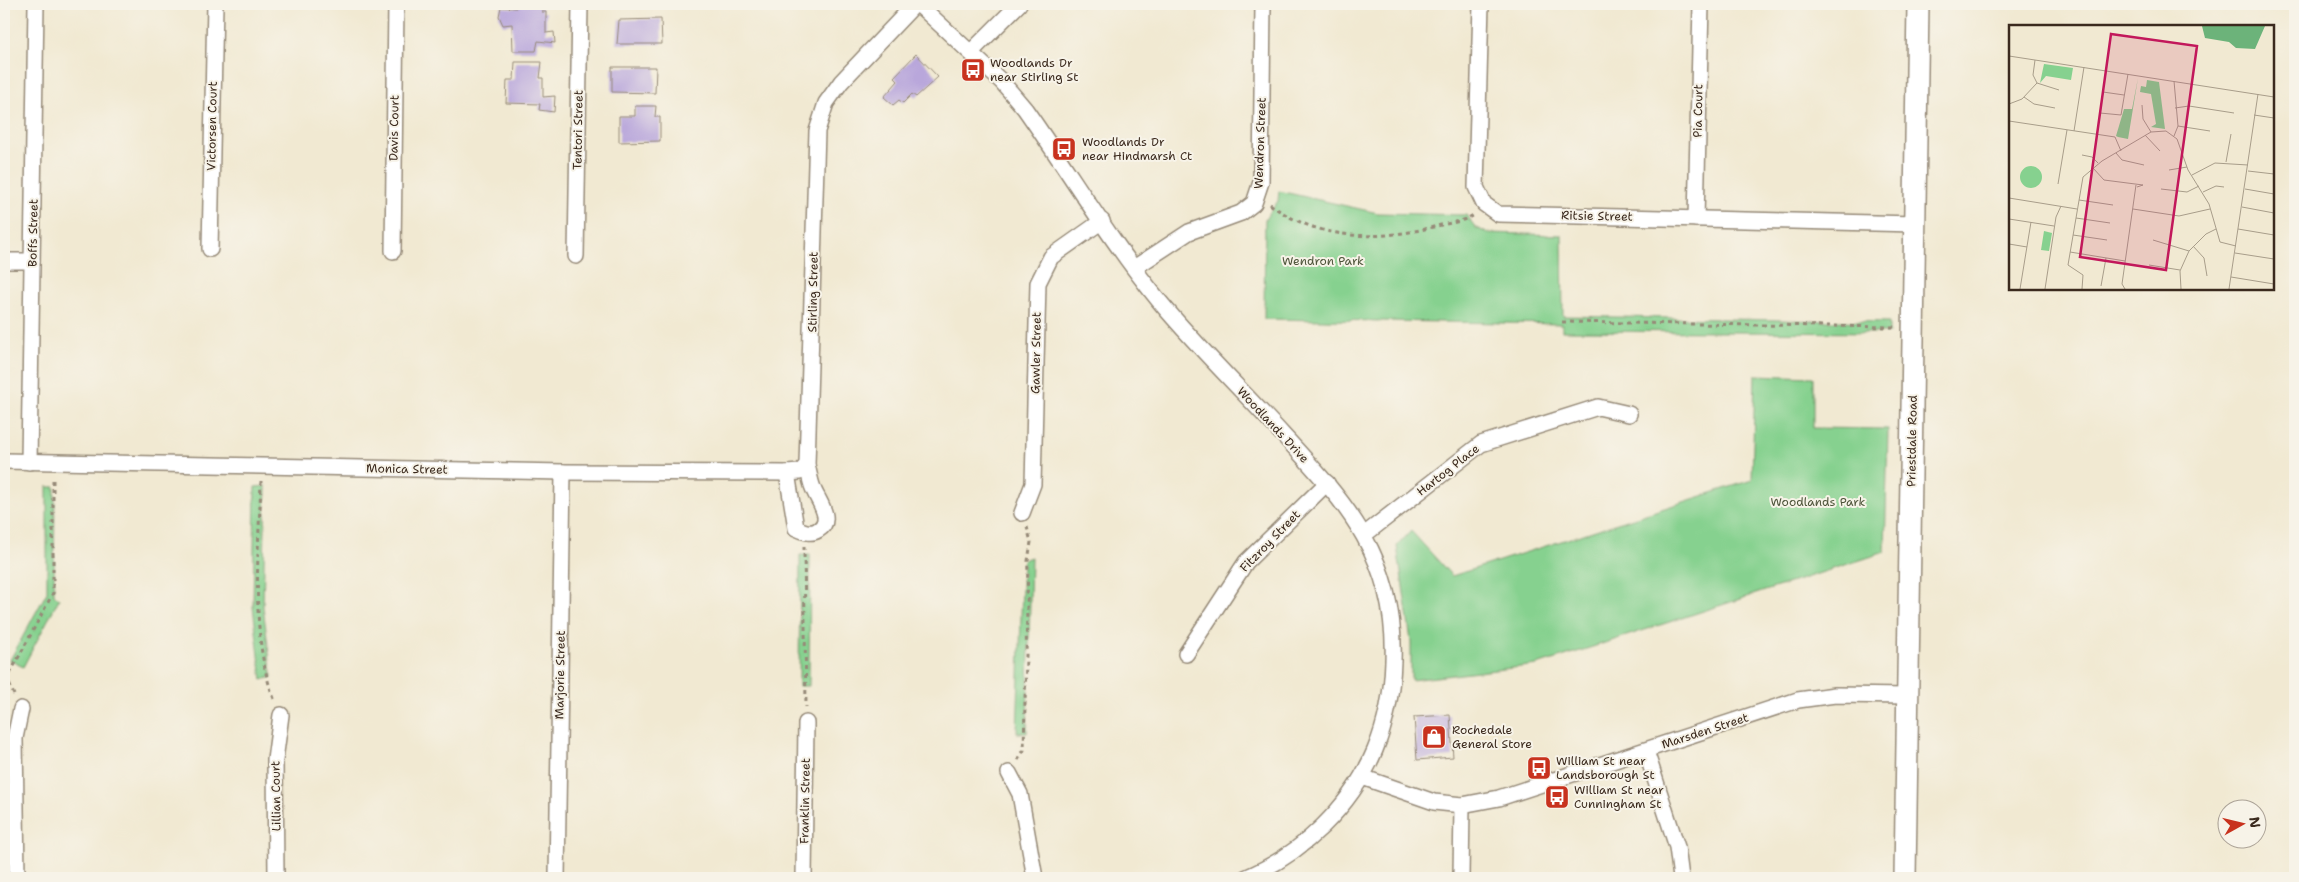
<svg xmlns="http://www.w3.org/2000/svg" width="2299" height="882" viewBox="0 0 2299 882" font-family="'Shantell Sans',sans-serif">
	<rect width="100%" height="100%" fill="#f7f3e8"/>
	<filter id="ink" filterUnits="userSpaceOnUse"><feTurbulence type="fractalNoise" baseFrequency=".02" numOctaves="2"/><feDisplacementMap in="SourceGraphic" scale="10" xChannelSelector="R" yChannelSelector="G"/><feConvolveMatrix kernelMatrix="1 2 1 2 8 2 1 2 1" color-interpolation-filters="sRGB"/></filter>
	<filter id="wash" filterUnits="userSpaceOnUse"><feTurbulence type="fractalNoise" baseFrequency=".0096" numOctaves="4" result="noise"/><feDisplacementMap in="SourceGraphic" scale="20" xChannelSelector="R" yChannelSelector="G"/><feGaussianBlur stdDeviation="1.12" result="paint"/><feColorMatrix in="noise" values="0 0 0 0 0 0 0 0 0 0 0 0 0 0 0 0 0 1.4 0 .05"/><feComposite in="paint" operator="in"/></filter>
	<g filter="url(#wash)">
		<rect width="100%" height="100%" fill="#f1e9d2"/>
		<g fill="#86d18f" stroke="#607e56">
			<path d="M1279,191L1378,213L1466,215L1476,228L1488,233L1562,235L1563,316L1889,322V333L1562,331V324L1264,319L1265,219L1278,201Z"/>
			<path d="M1755,375L1813,377V428L1888,429L1885,552L1537,665L1411,680V641L1397,546L1411,531L1452,576L1752,480Z"/>
			<path d="M266,486L263,607L272,677L262,680L253,607L255,487Z"/>
			<path d="M47,487H55L54,594L59,599L23,667L10,660L47,592Z"/>
			<path d="M800,555H810L809,686H799Z"/>
			<path d="M1031,557L1027,733H1017L1023,560Z"/>
		</g>
		<g id="blocks">
			<g fill="#b9a7db">
				<path d="M516,4H542V12H546V33L554,32L555,43L538,41L536,51H513L512,24L503,25L499,16L501,7L516,8Z"/>
				<path d="M661,19L662,44H617L619,20Z"/>
				<path d="M916,54L938,77L916,97L912,94L903,103L899,100L893,105L884,97L898,81L894,77Z"/>
				<path d="M515,62H542L540,78H543V97L555,96L554,112L539,110L540,104L506,103L507,80H514Z"/>
				<path d="M612,67H656L655,93L612,92Z"/>
				<path d="M635,106H656L655,117H660V141L619,142V116H635Z"/>
				<path d="M1450,715L1453,757L1417,760L1414,717Z"/>
			</g>
		</g>
	</g>
	<g filter="url(#ink)">
		<use href="#blocks" fill-opacity="0" stroke="#968a78" stroke-width="1"/>
		<g fill="none" stroke-linecap="round" stroke-linejoin="round">
			<defs>
				<g id="street">
					<path d="M918,4L1002,82L1025,109C1070,173 1111,242 1160,302C1199,349 1243,391 1284,436C1348,505 1397,560 1393,661C1392,693 1387,721 1375,750C1352,806 1301,855 1245,878"/>
					<path d="M1481,4L1476,187L1484,204L1498,214L1915,224"/>
					<path d="M971,52L1019,4"/>
					<path d="M1696,219L1701,4"/>
					<path d="M210,249L215,4"/>
					<path d="M393,251L396,4"/>
					<path d="M576,256L580,4"/>
					<path d="M4,261H32"/>
					<path d="M1134,268L1189,232L1241,213L1254,203L1261,182L1263,4"/>
					<path d="M4,461L563,472L787,473L800,472L807,465"/>
					<path d="M29,462L36,4"/>
					<path d="M787,473L796,528C803,531 810,535 818,530C835,520 817,500 813,488C810,481 809,472 807,465L817,131L826,103L841,82L915,4"/>
					<path d="M1022,513L1033,484L1038,283L1051,257L1102,221"/>
					<path d="M1364,535L1481,444L1598,407L1629,414"/>
					<path d="M1186,654L1246,562L1327,483"/>
					<path d="M1646,751L1677,847L1681,878"/>
					<path d="M1009,773L1020,794L1035,878"/>
					<path d="M1362,777L1434,802L1462,805L1499,798L1798,700L1835,695L1907,696"/>
					<path d="M17,878L15,738L21,709"/>
					<path d="M276,878L275,760L281,715"/>
					<path d="M557,878L563,472"/>
					<path d="M804,878L806,723"/>
					<path d="M1461,878L1462,805"/>
				</g>
				<path id="secondary" d="M1905,878L1918,4"/>
			</defs>
			<use href="#street" stroke="#968a78" stroke-width="18"/>
			<use href="#secondary" stroke="#968a78" stroke-width="24"/>
			<g stroke="#968a78" stroke-width="3" stroke-dasharray="4 4" stroke-linecap="butt">
				<path d="M1270,204C1319,242 1380,241 1437,226C1448,223 1464,222 1473,215"/>
				<path d="M1562,322L1894,327"/>
				<path d="M261,481C259,548 249,639 275,701"/>
				<path d="M804,546L806,707"/>
				<path d="M14,695L7,679L53,593V476"/>
				<path d="M1018,760L1024,750L1028,561L1031,542L1027,527"/>
			</g>
			<use href="#street" stroke="#fff" stroke-width="15"/>
			<use href="#secondary" stroke="#fff" stroke-width="21"/>
		</g>
	</g>
	<defs>
		<symbol id="bus-square" viewBox="-11 -11 22 22"><rect x="-9" y="-9" width="18" height="18" rx="4" fill="#c8321e" stroke="#f7f3e8"/><path d="M-5-6H5V4H4V6H2V4H-2V6H-4V4H-5ZM-3.5-4V0h7V-4ZM-3.5 1.2v1.5H-2V1.2ZM2 1.2v1.5H3.5V1.2Z" fill="#fff"/></symbol>
		<symbol id="shop-square" viewBox="-11 -11 22 22"><rect x="-9" y="-9" width="18" height="18" rx="4" fill="#c8321e" stroke="#f7f3e8"/><path d="M-5-2.5h2.3a2.7 3.5 0 0 1 5.4 0H5L5.5 6h-11ZM-1.5-2.5h3a1.5 2.3 0 0 0-3 0Z" fill="#fff"/></symbol>
	</defs>
	<g fill-rule="evenodd">
		<use href="#bus-square" x="959" y="56" width="28" height="28"/>
		<use href="#bus-square" x="1050" y="135" width="28" height="28"/>
		<use href="#shop-square" x="1420" y="723" width="28" height="28"/>
		<use href="#bus-square" x="1525" y="754" width="28" height="28"/>
		<use href="#bus-square" x="1543" y="783" width="28" height="28"/>
	</g>
	<g text-anchor="middle" dominant-baseline="central" stroke-width="4" stroke-linejoin="round" paint-order="stroke">
		<g font-size="12" fill="#3b2a1e" stroke="#f7f3e8" text-anchor="start">
			<text x="990" y="63">Woodlands Dr<tspan x="990" dy="14">near Stirling St</tspan></text>
			<text x="1082" y="142">Woodlands Dr<tspan x="1082" dy="14">near Hindmarsh Ct</tspan></text>
			<text x="1452" y="730">Rochedale<tspan x="1452" dy="14">General Store</tspan></text>
			<text x="1556" y="761">William St near<tspan x="1556" dy="14">Landsborough St</tspan></text>
			<text x="1574" y="790">William St near<tspan x="1574" dy="14">Cunningham St</tspan></text>
		</g>
		<g font-size="12" fill="#3b2a1e" stroke="#f7f3e8">
			<text transform="translate(1698 111) rotate(-89)">Pia Court</text>
			<text transform="translate(212 126) rotate(-89)">Victorsen Court</text>
			<text transform="translate(394 128) rotate(-89)">Davis Court</text>
			<text transform="translate(578 130) rotate(-89)">Tentori Street</text>
			<text transform="translate(1260 143) rotate(-88)">Wendron Street</text>
			<text transform="translate(1597 216) rotate(1)">Ritsie Street</text>
			<text transform="translate(33 233) rotate(-89)">Boffs Street</text>
			<text transform="translate(813 292) rotate(-89)">Stirling Street</text>
			<text transform="translate(1036 353) rotate(-89)">Gawler Street</text>
			<text transform="translate(1273 425) rotate(47)">Woodlands Drive</text>
			<text transform="translate(1912 441) rotate(-89)">Priestdale Road</text>
			<text transform="translate(407 469) rotate(1)">Monica Street</text>
			<text transform="translate(1448 470) rotate(-38)">Hartog Place</text>
			<text transform="translate(1270 541) rotate(-46)">Fitzroy Street</text>
			<text transform="translate(560 675) rotate(-89)">Marjorie Street</text>
			<text transform="translate(1705 731) rotate(-18)">Marsden Street</text>
			<text transform="translate(276 796) rotate(-91)">Lillian Court</text>
			<text transform="translate(805 801) rotate(-89)">Franklin Street</text>
		</g>
		<g font-size="12" fill="#4e543a" stroke="#f7f3e8">
			<text x="1323" y="261">Wendron Park</text>
			<text x="1818" y="502">Woodlands Park</text>
		</g>
	</g>
	<g transform="translate(2009 25)">
		<rect width="265" height="265" fill="#f1e9d2"/>
		<path d="M35,39L64,43L62,55L37,51L31,58ZM129,53L119,114L109,112L107,111L115,84H123ZM138,55L150,57L156,104L142,102L147,99L142,69L131,67L132,61L137,62ZM11 152a11 11 0 1 1 22 0a11 11 0 1 1-22 0ZM35,206L43,208L40,226L32,225Z" fill="#86d18f"/>
		<path d="M193,1H256L246,24L227,23L220,17L196,13Z" fill="#6cb37a"/>
		<path fill="none" stroke="#a89d8a" stroke-width="1" d="M0,31L265,72M26,35L24,50L28,58L50,65M165,56L169,101L165,111M94,67L115,70M15,72L25,79L46,83M0,79L13,74L28,58M133,80L134,94L142,107M166,83L180,81L225,88M91,88L112,90L119,49M245,90L265,93M0,96L106,112L112,126M169,101L201,106M65,106L75,42M136,110L151,126M107,128L113,135L135,140M73,130L83,132L89,138M217,137L222,109M84,143L95,155L134,160L128,162M160,145L178,142M239,146L265,149M183,150L206,138L239,140M49,159L58,105M152,164L178,167L190,161M236,164L265,169M194,167L207,161L215,162M0,173L68,184M70,175L104,180M233,182L265,188M124,184L170,191L201,184M67,193L101,198M0,194L45,201M229,204L265,210M64,210L98,215M144,215L180,226M0,219L18,222M184,221L195,233L198,251M61,227L116,236M226,228L265,234M140,240L171,245M222,252L265,259M92,261L97,233M11,264L22,197M36,264L47,192L52,181M73,264L74,250L59,240L74,152L93,136L142,107L157,106L168,114L179,145L200,179L211,217L227,221M116,264L113,259L127,160M172,264L171,246L180,226L197,209L207,204M220,264L249,69"/>
		<path fill="#c2185b" fill-opacity="0.15" stroke="#c2185b" stroke-width="2.5" d="M102,9L188,21L157,245L71,232Z"/>
		<rect width="265" height="265" fill="none" stroke="#3b2a1e" stroke-width="2.5"/>
	</g>
	<rect width="2299" height="882" fill="none" stroke="#f7f3e8" stroke-width="20"/>
	<g transform="translate(2242 824) rotate(82)"><circle r="24" fill="#f7f3e8" stroke="#aca397"/>
	<path d="M0-4L9 19L0 12L-9 19Z" fill="#c8321e"/>
	<text y="-8" font-size="14" font-weight="bold" text-anchor="middle" fill="#3b2a1e">N</text>
	</g>
</svg>
